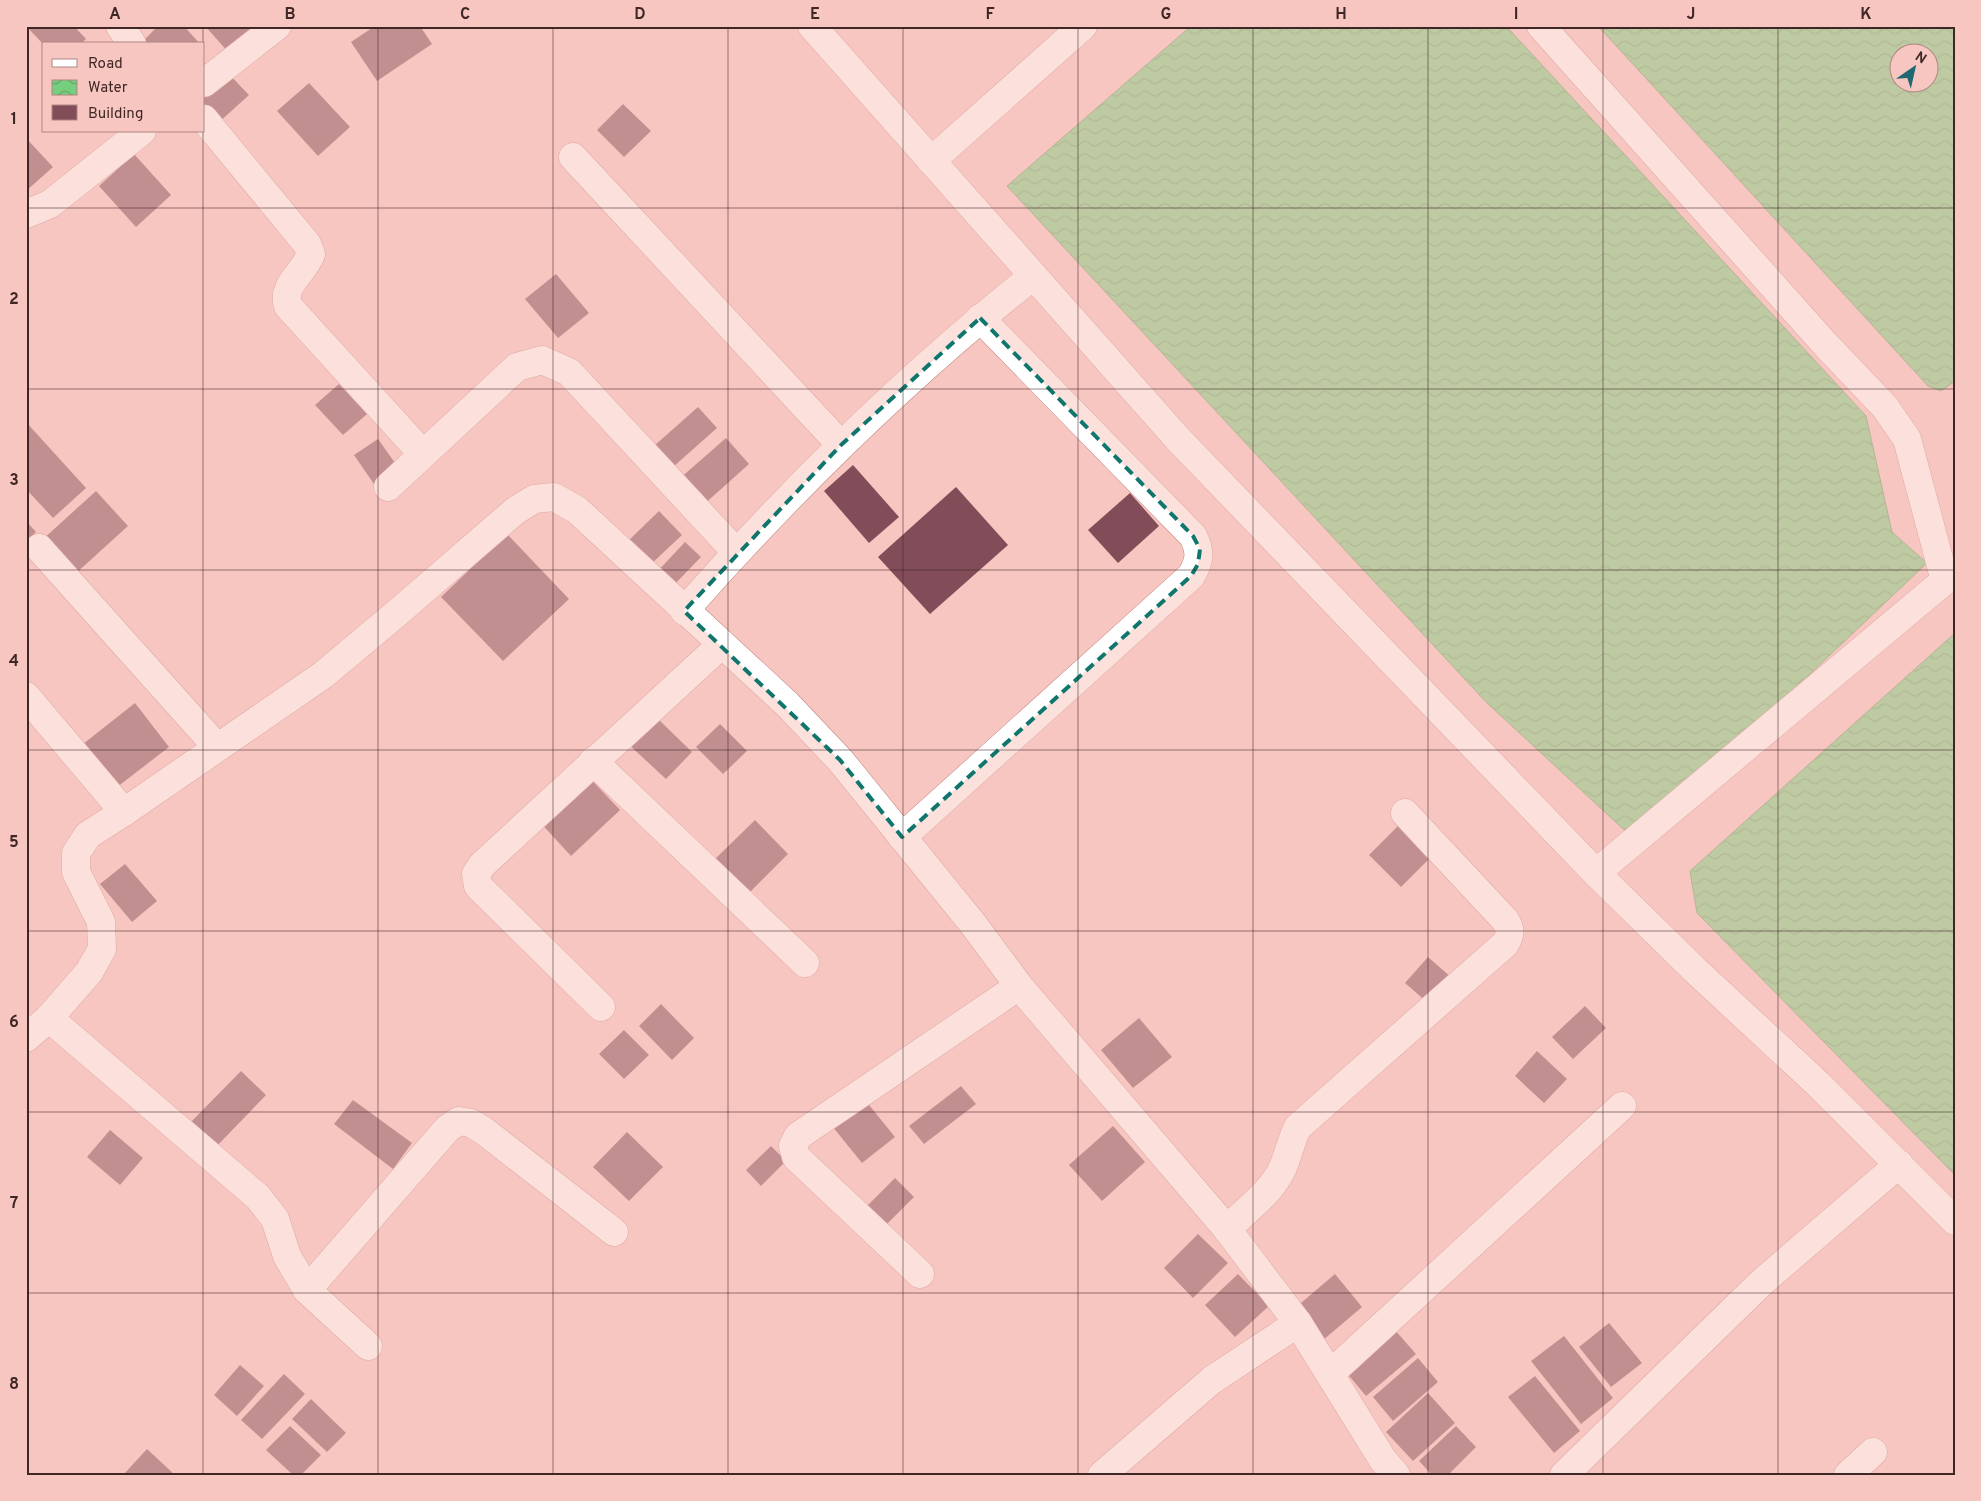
<svg xmlns="http://www.w3.org/2000/svg" width="1981" height="1501" viewBox="0 0 1981 1501" font-family="Overpass,sans-serif">
	<defs>
		<pattern id="water-waves" width="16" height="10" patternUnits="userSpaceOnUse" patternTransform="scale(1.25)"><rect width="16" height="10" fill="#76cf7f"/><path d="M0 5q4-4 8 0t8 0" fill="none" stroke="#62a868"/></pattern>
	</defs>
	<rect width="100%" height="100%" fill="#f8c6c0"/>
	<g fill="url(#water-waves)" stroke="#669d64" fill-rule="evenodd">
		<path d="M1191,26H1506L1866,416L1892,532L1927,563L1635,840L1486,702L1007,186Z"/>
		<path d="M1598,26H1955V381L1941,391L1928,386ZM1898,52H1928V82H1898Z"/>
		<path d="M1955,633V1175L1697,913L1690,871Z"/>
	</g>
	<g fill="#824d59">
		<path d="M26,26H74L86,39L81,44L44,45Z"/>
		<path d="M158,26H184L200,44H140Z"/>
		<path d="M205,26H261L230,54Z"/>
		<path d="M375,26H420L432,44L377,81L351,42Z"/>
		<path d="M226,71L249,95L217,124L204,109V91Z"/>
		<path d="M309,83L350,127L318,156L277,111Z"/>
		<path d="M623,104L651,131L624,157L597,130Z"/>
		<path d="M26,138L53,167L26,191Z"/>
		<path d="M134,154L171,195L136,227L99,186Z"/>
		<path d="M556,274L589,313L558,338L525,299Z"/>
		<path d="M339,384L367,414L343,435L315,405Z"/>
		<path d="M698,407L717,428L673,467L654,446Z"/>
		<path d="M26,422L86,488L53,518L26,489Z"/>
		<path d="M726,438L749,464L701,507L678,480Z"/>
		<path d="M378,439L400,470L376,487L354,455Z"/>
		<path d="M853,465L899,517L869,543L824,491Z"/>
		<path d="M956,487L1008,545L930,614L878,557Z"/>
		<path d="M96,491L128,526L74,575L42,540Z"/>
		<path d="M1130,493L1159,526L1118,563L1088,530Z"/>
		<path d="M659,511L682,535L648,567L625,544Z"/>
		<path d="M26,521L36,532L26,541Z"/>
		<path d="M507,534L569,599L503,661L441,597Z"/>
		<path d="M685,542L701,557L671,588L655,574Z"/>
		<path d="M135,703L169,747L112,791L78,748Z"/>
		<path d="M653,714L692,752L666,779L626,742Z"/>
		<path d="M720,724L747,751L723,774L696,747Z"/>
		<path d="M586,774L620,810L571,856L537,819Z"/>
		<path d="M755,820L788,854L748,894L714,860Z"/>
		<path d="M1400,824L1432,856L1401,887L1369,855Z"/>
		<path d="M125,864L157,901L132,922L100,884Z"/>
		<path d="M1428,957L1452,978L1429,1004L1405,983Z"/>
		<path d="M661,1004L694,1038L672,1060L639,1026Z"/>
		<path d="M1585,1006L1606,1028L1573,1059L1552,1037Z"/>
		<path d="M1139,1018L1172,1057L1133,1088L1101,1050Z"/>
		<path d="M624,1030L649,1055L624,1079L599,1054Z"/>
		<path d="M1537,1051L1567,1079L1544,1103L1515,1076Z"/>
		<path d="M241,1071L266,1095L214,1149L188,1125Z"/>
		<path d="M961,1086L976,1104L924,1144L909,1126Z"/>
		<path d="M353,1100L412,1143L393,1169L334,1124Z"/>
		<path d="M865,1100L895,1137L862,1163L832,1126Z"/>
		<path d="M1113,1126L1145,1162L1102,1201L1069,1165Z"/>
		<path d="M110,1130L143,1158L120,1185L87,1157Z"/>
		<path d="M627,1132L663,1167L629,1201L593,1167Z"/>
		<path d="M771,1146L786,1161L761,1186L746,1170Z"/>
		<path d="M895,1178L914,1197L883,1228L864,1209Z"/>
		<path d="M1198,1234L1228,1263L1193,1298L1164,1268Z"/>
		<path d="M1238,1274L1269,1306L1235,1337L1205,1305Z"/>
		<path d="M1335,1274L1362,1307L1322,1341L1294,1309Z"/>
		<path d="M1609,1323L1642,1363L1611,1387L1579,1347Z"/>
		<path d="M1394,1329L1416,1354L1366,1396L1345,1371Z"/>
		<path d="M1564,1336L1613,1398L1581,1424L1531,1361Z"/>
		<path d="M1418,1358L1438,1382L1393,1421L1373,1397Z"/>
		<path d="M240,1365L264,1386L237,1416L214,1395Z"/>
		<path d="M284,1374L305,1394L262,1439L241,1420Z"/>
		<path d="M1535,1376L1580,1431L1554,1453L1508,1397Z"/>
		<path d="M1428,1393L1455,1423L1413,1461L1386,1432Z"/>
		<path d="M311,1399L346,1433L327,1452L292,1419Z"/>
		<path d="M290,1426L321,1455L301,1475H293L266,1450Z"/>
		<path d="M1456,1426L1476,1447L1448,1475H1432L1419,1461Z"/>
		<path d="M147,1449L175,1475H123Z"/>
	</g>
	<g fill="none" stroke-linecap="round" stroke-linejoin="round">
		<defs>
			<g id="minor">
				<path d="M120,26L132,44"/>
				<path d="M812,26L1178,439L1596,873L1696,971L1818,1084L1955,1221"/>
				<path d="M1541,26L1825,344L1885,407L1907,439L1945,581"/>
				<path d="M204,83L277,26"/>
				<path d="M204,119L307,244L311,254C304,273 281,285 288,306L422,453"/>
				<path d="M573,157L841,445"/>
				<path d="M931,161L1083,26"/>
				<path d="M26,214L50,204L142,131"/>
				<path d="M388,487L517,367L542,360L569,372L736,552"/>
				<path d="M39,548L217,747"/>
				<path d="M684,611C791,490 906,377 1033,276"/>
				<path d="M26,696L124,812"/>
				<path d="M593,761L805,963"/>
				<path d="M902,837L1191,576C1200,561 1201,552 1193,536L980,318"/>
				<path d="M1596,873L1955,572"/>
				<path d="M601,1007L478,886L476,874L482,865L722,644"/>
				<path d="M49,1018L258,1197L275,1219L287,1256L307,1290L368,1346"/>
				<path d="M26,1038L49,1018L89,972L102,949L101,922L76,872V853L88,835L124,812L323,675L397,613L515,511L534,499L554,497L577,510L787,704L840,760L973,924L1019,986L1227,1229L1298,1323L1383,1460L1396,1475"/>
				<path d="M1227,1229C1243,1213 1265,1197 1277,1178C1288,1163 1289,1143 1298,1127L1505,944C1511,934 1511,929 1505,920L1405,813"/>
				<path d="M920,1274L796,1157L793,1146L798,1136L1019,986"/>
				<path d="M307,1290L448,1128L459,1121L471,1123L484,1131L614,1232"/>
				<path d="M1330,1374L1622,1106"/>
				<path d="M1102,1475L1212,1380L1298,1323"/>
				<path d="M1564,1475L1761,1283L1899,1164"/>
				<path d="M1848,1475L1873,1452"/>
			</g>
		</defs>
		<use href="#minor" stroke="#c08680" stroke-width="29"/>
		<use href="#minor" stroke="#fff" stroke-width="28"/>
	</g>
	<path d="M0 0H1981V1501H0ZM980,318L1193,536L1200,549L1198,564L1191,576L902,837L840,760L684,611L841,445Z" fill="#f8c6c0" fill-opacity=".55" fill-rule="evenodd"/>
	<path fill="none" stroke="#0f766e" stroke-width="4" stroke-dasharray="10 6" stroke-linejoin="round" d="M980,318L1193,536L1200,549L1198,564L1191,576L902,837L840,760L684,611L841,445Z"/>
	<path fill="none" stroke="#3f2725" stroke-width="1" stroke-opacity="0.55" d="M203,26V44M378,26V1475M553,26V1475M728,26V1475M903,26V1475M1078,26V1475M1253,26V1475M1428,26V1475M1603,26V1475M1778,26V1475M203,131V1475M26,208H1955M26,389H1955M26,570H1955M26,750H1955M26,931H1955M26,1112H1955M26,1293H1955"/>
	<rect width="1981" height="1501" fill="none" stroke="#f8c6c0" stroke-width="55"/>
	<rect x="42" y="42" width="162" height="90" fill="#f8c6c0" stroke="#ae8682"/>
	<rect x="52" y="59" width="25" height="8" fill="#ffffff" stroke="#ae8682"/>
	<text x="88" y="68" font-size="15" fill="#3f2725">Road</text>
	<rect x="52" y="80" width="25" height="15" fill="url(#water-waves)" stroke="#ae8682"/>
	<text x="88" y="92" font-size="15" fill="#3f2725">Water</text>
	<rect x="52" y="105" width="25" height="15" fill="#824d59" stroke="#ae8682"/>
	<text x="88" y="118" font-size="15" fill="#3f2725">Building</text>
	<g transform="translate(1914 68) rotate(34)"><circle r="24" fill="#f8c6c0" stroke="#ae8682"/>
	<path d="M0-4L9 19L0 12L-9 19Z" fill="#1d6871"/>
	<text y="-8" font-size="14" font-weight="bold" text-anchor="middle" fill="#3f2725">N</text>
	</g>
	<rect x="28" y="28" width="1926" height="1446" fill="none" stroke="#3f2725" stroke-width="2"/>
	<g font-size="16" text-anchor="middle" font-weight="bold" fill="#3f2725">
		<text x="115" y="19">A</text>
		<text x="290" y="19">B</text>
		<text x="465" y="19">C</text>
		<text x="640" y="19">D</text>
		<text x="815" y="19">E</text>
		<text x="990" y="19">F</text>
		<text x="1166" y="19">G</text>
		<text x="1341" y="19">H</text>
		<text x="1516" y="19">I</text>
		<text x="1691" y="19">J</text>
		<text x="1866" y="19">K</text>
		<text x="14" y="124">1</text>
		<text x="14" y="304">2</text>
		<text x="14" y="485">3</text>
		<text x="14" y="666">4</text>
		<text x="14" y="847">5</text>
		<text x="14" y="1027">6</text>
		<text x="14" y="1208">7</text>
		<text x="14" y="1389">8</text>
	</g>
</svg>
